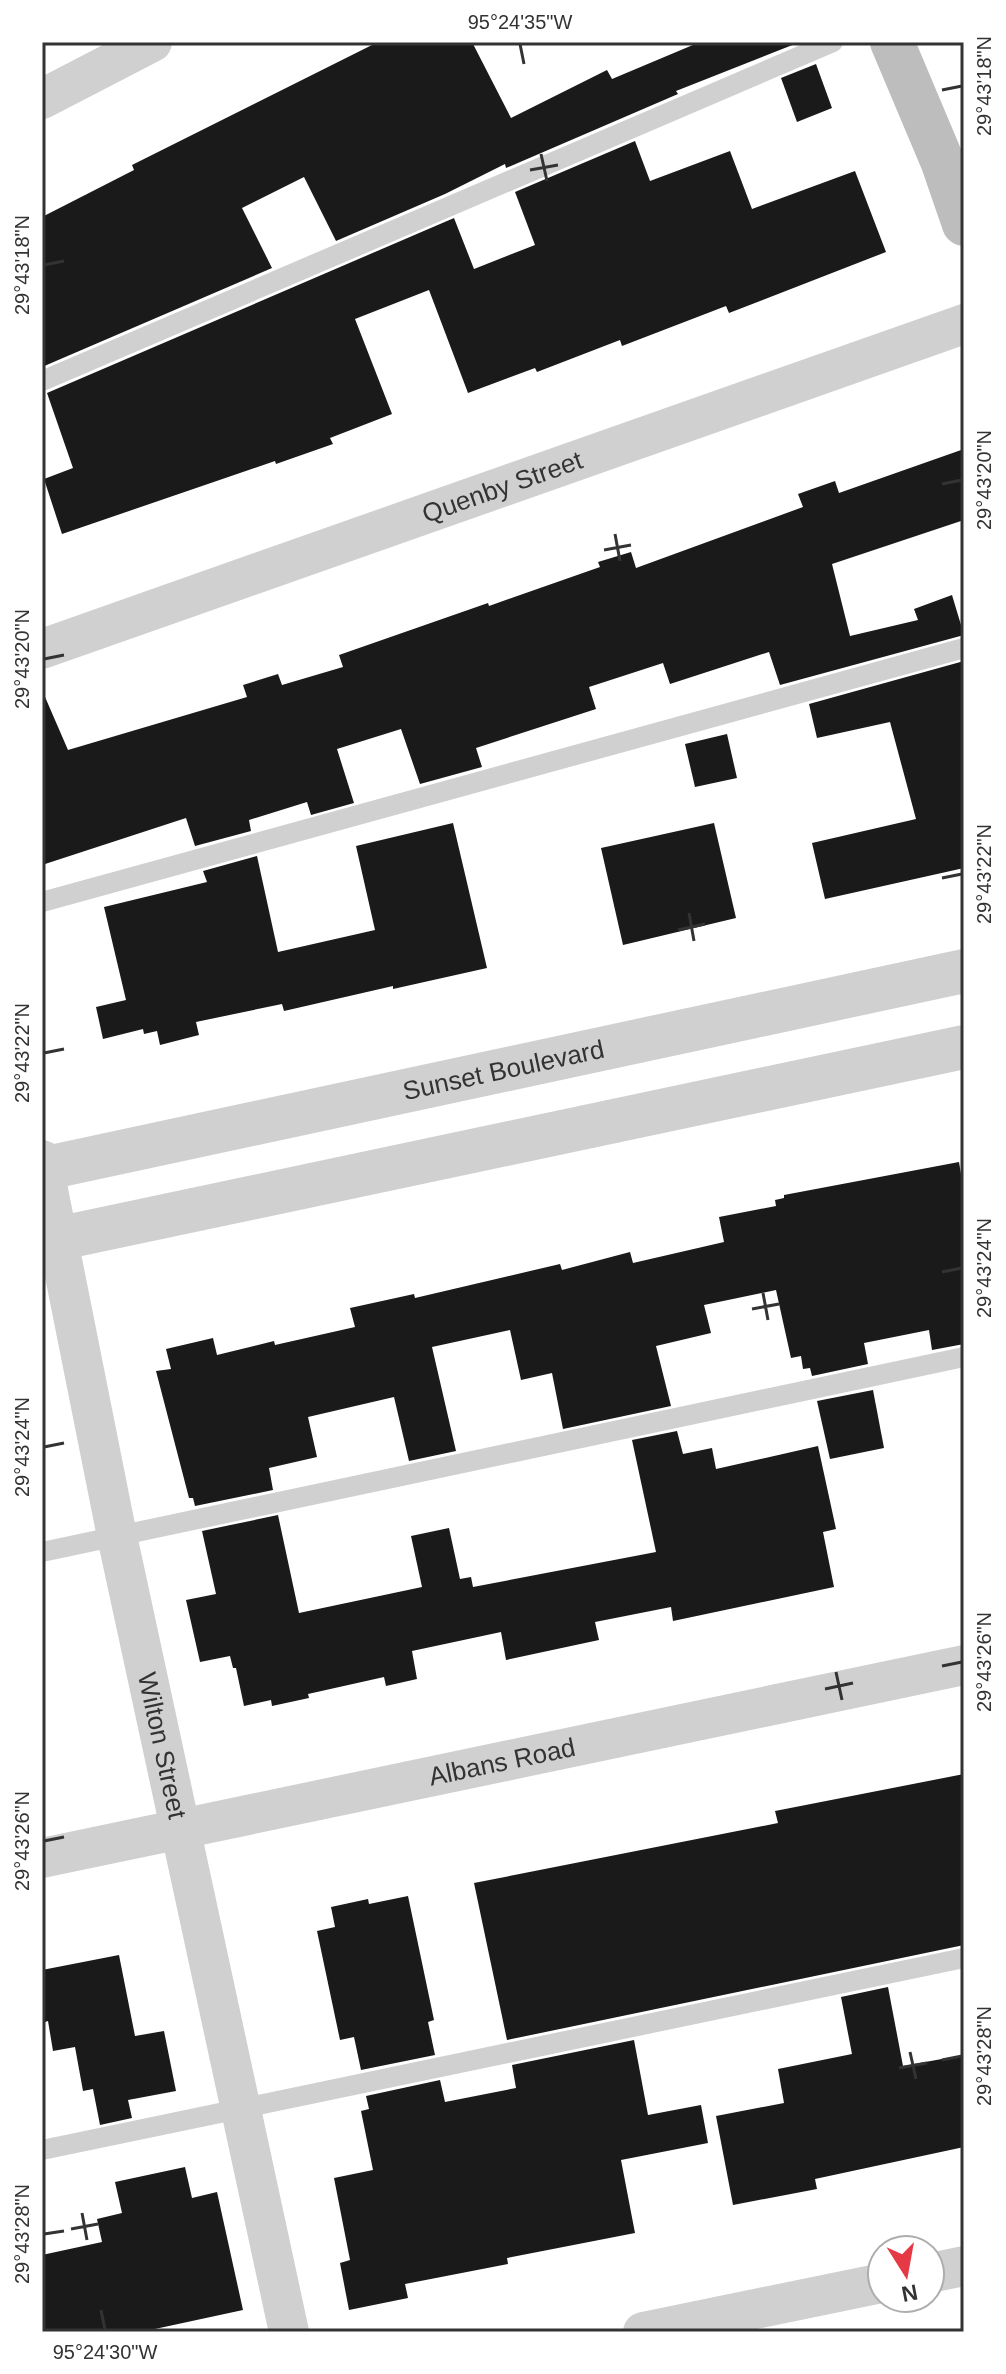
<svg xmlns="http://www.w3.org/2000/svg" width="1006" height="2374" viewBox="0 0 1006 2374" font-family="Arial,sans-serif">
	<rect width="100%" height="100%" fill="#fff"/>
	<g fill="#1a1a1a">
		<path d="M378,42H472L511,118L607,70L612,79L700,42H800L676,91L678,94L506,168L505,164L445,194L336,241L304,177L242,208L272,268L42,367V217L134,170L132,165Z"/>
		<path d="M816,64L832,108L797,122L781,78Z"/>
		<path d="M635,141L650,181L730,151L752,209L855,171L886,252L729,313L726,306L622,346L620,340L537,372L535,368L468,393L429,290L355,319L392,414L330,438L333,444L276,464L275,461L62,534L44,479L73,468L47,393L454,218L474,269L535,245L515,192Z"/>
		<path d="M964,449V520L832,564L850,636L918,620L914,609L952,595L964,635L780,685L769,652L670,684L663,663L589,687L596,709L476,748L482,767L420,784L401,729L337,749L354,803L311,815L307,802L249,820L251,831L195,846L186,818L42,865V690L68,750L247,697L243,685L278,674L282,685L343,667L339,655L488,603L489,606L600,567L598,562L631,552L636,568L803,507L798,494L835,481L839,493Z"/>
		<path d="M964,661V868L825,899L812,843L916,819L890,722L817,738L809,704Z"/>
		<path d="M727,734L737,778L695,787L685,744Z"/>
		<path d="M453,823L487,968L393,989V986L284,1011L282,1004L196,1022L199,1035L160,1045L157,1031L144,1034L143,1029L103,1039L96,1007L126,1000L104,907L207,882L203,871L257,856L278,952L375,930L356,846Z"/>
		<path d="M714,823L736,918L623,945L601,848Z"/>
		<path d="M959,1162L964,1192V1344L932,1350L929,1330L864,1343L868,1364L812,1376L810,1368L803,1369L801,1356L791,1358L776,1290L704,1305L711,1333L656,1346L671,1406L563,1429L552,1373L521,1380L510,1330L432,1347L456,1451L409,1461L394,1397L308,1417L317,1457L269,1468L273,1490L195,1506L193,1498H189L156,1371L171,1369L166,1349L213,1338L217,1355L274,1341L275,1345L355,1327L350,1308L414,1294L415,1298L560,1264L562,1270L630,1252L633,1263L724,1242L719,1217L776,1206L775,1200L784,1198V1195Z"/>
		<path d="M873,1390L884,1448L830,1459L817,1401Z"/>
		<path d="M677,1431L683,1454L712,1448L716,1469L818,1446L836,1529L823,1532L834,1587L673,1621L671,1607L595,1622L599,1640L506,1660L501,1632L412,1651L417,1679L386,1686L384,1677L308,1694L309,1698L272,1706L271,1700L244,1706L236,1668H233L230,1656L200,1662L186,1600L216,1594L202,1531L278,1515L299,1613L422,1587L411,1536L449,1528L460,1579L471,1577L473,1587L656,1552L632,1440Z"/>
		<path d="M964,1774V1945L507,2040L474,1883L778,1823L775,1811Z"/>
		<path d="M408,1896L434,2020L428,2022L435,2055L361,2070L354,2037L340,2040L317,1931L335,1927L331,1907L368,1899L369,1904Z"/>
		<path d="M119,1955L135,2036L164,2031L176,2091L128,2100L132,2118L100,2125L93,2089L83,2091L75,2047L53,2051L48,2021L42,2023V1970Z"/>
		<path d="M888,1987L903,2066L964,2055V2147L815,2179L817,2189L733,2205L716,2116L784,2103L778,2069L852,2054L841,1997Z"/>
		<path d="M634,2040L648,2115L701,2105L708,2143L621,2160L635,2233L507,2258L508,2264L405,2284L408,2298L349,2310L340,2263L350,2260L334,2178L373,2170L361,2111L369,2109L366,2096L440,2080L445,2102L516,2088L512,2065Z"/>
		<path d="M185,2167L192,2198L217,2192L243,2310L141,2332H42V2255L102,2242L97,2219L122,2213L115,2182Z"/>
	</g>
	<g fill="none" stroke-linecap="round" stroke-linejoin="round">
		<g stroke="#d0d0d0" stroke-width="20">
			<path d="M42,381L833,42"/>
			<path d="M42,902L964,648"/>
			<path d="M42,1552L964,1357"/>
			<path d="M42,2150L964,1958"/>
		</g>
		<g stroke="#d0d0d0" stroke-width="40">
			<path d="M42,99L152,42"/>
			<path id="s1" d="M42,649L964,324"/>
			<path id="s2" d="M42,1160L117,1536L289,2332"/>
			<path id="s3" d="M42,1858L964,1665"/>
			<path d="M930,2273L964,2266"/>
			<path d="M643,2332L882,2283"/>
		</g>
		<g stroke="#d0d0d0" stroke-width="44">
			<path id="s4" d="M42,1169L964,971"/>
			<path d="M42,1242L964,1047"/>
		</g>
		<path stroke="#bdbdbd" stroke-width="44" d="M892,42L943,163L964,224"/>
	</g>
	<path fill="none" stroke="#333" stroke-width="3" d="M520,44L524,64M942,90L962,86M541,154L547,181M530,170L558,165M44,265L64,261M942,484L962,480M615,534L620,561M604,550L631,545M44,659L64,655M942,878L962,874M689,913L694,941M678,930L705,924M44,1053L64,1049M942,1272L962,1268M763,1293L768,1320M752,1309L779,1304M44,1447L64,1443M942,1666L962,1662M836,1672L842,1700M825,1689L853,1683M44,1841L64,1837M910,2052L916,2079M942,2060L962,2056M899,2068L927,2063M82,2213L87,2240M71,2229L98,2224M44,2234L64,2231M101,2310L105,2330"/>
	<g text-anchor="middle" dominant-baseline="central" stroke-width="8" stroke-linejoin="round" paint-order="stroke">
		<g font-size="26" fill="#333" stroke="#fff">
			<text stroke="none"><textPath href="#s1" startOffset="488">Quenby Street</textPath></text>
			<text stroke="none"><textPath href="#s4" startOffset="472">Sunset Boulevard</textPath></text>
			<text stroke="none"><textPath href="#s2" startOffset="598">Wilton Street</textPath></text>
			<text stroke="none"><textPath href="#s3" startOffset="470">Albans Road</textPath></text>
		</g>
	</g>
	<rect width="1006" height="2374" fill="none" stroke="#ffffff" stroke-width="88"/>
	<g transform="translate(906 2274) rotate(169)"><circle r="38" fill="#ffffff" stroke="#adadad" stroke-width="2"/>
	<path d="M0-6L14 30L0 20L-14 30Z" fill="#e63946"/>
	<text y="-12" font-size="22" font-weight="bold" text-anchor="middle" fill="#333333">N</text>
	</g>
	<rect x="44" y="44" width="918" height="2286" fill="none" stroke="#333" stroke-width="3"/>
	<g font-size="20" text-anchor="middle" fill="#333">
		<text x="520" y="29">95°24'35"W</text>
		<text transform="translate(984 86) rotate(-90)" y="7">29°43'18"N</text>
		<text transform="translate(22 265) rotate(-90)" y="7">29°43'18"N</text>
		<text transform="translate(984 480) rotate(-90)" y="7">29°43'20"N</text>
		<text transform="translate(22 659) rotate(-90)" y="7">29°43'20"N</text>
		<text transform="translate(984 874) rotate(-90)" y="7">29°43'22"N</text>
		<text transform="translate(22 1053) rotate(-90)" y="7">29°43'22"N</text>
		<text transform="translate(984 1268) rotate(-90)" y="7">29°43'24"N</text>
		<text transform="translate(22 1447) rotate(-90)" y="7">29°43'24"N</text>
		<text transform="translate(984 1662) rotate(-90)" y="7">29°43'26"N</text>
		<text transform="translate(22 1841) rotate(-90)" y="7">29°43'26"N</text>
		<text transform="translate(984 2056) rotate(-90)" y="7">29°43'28"N</text>
		<text transform="translate(22 2234) rotate(-90)" y="7">29°43'28"N</text>
		<text x="105" y="2359">95°24'30"W</text>
	</g>
</svg>
